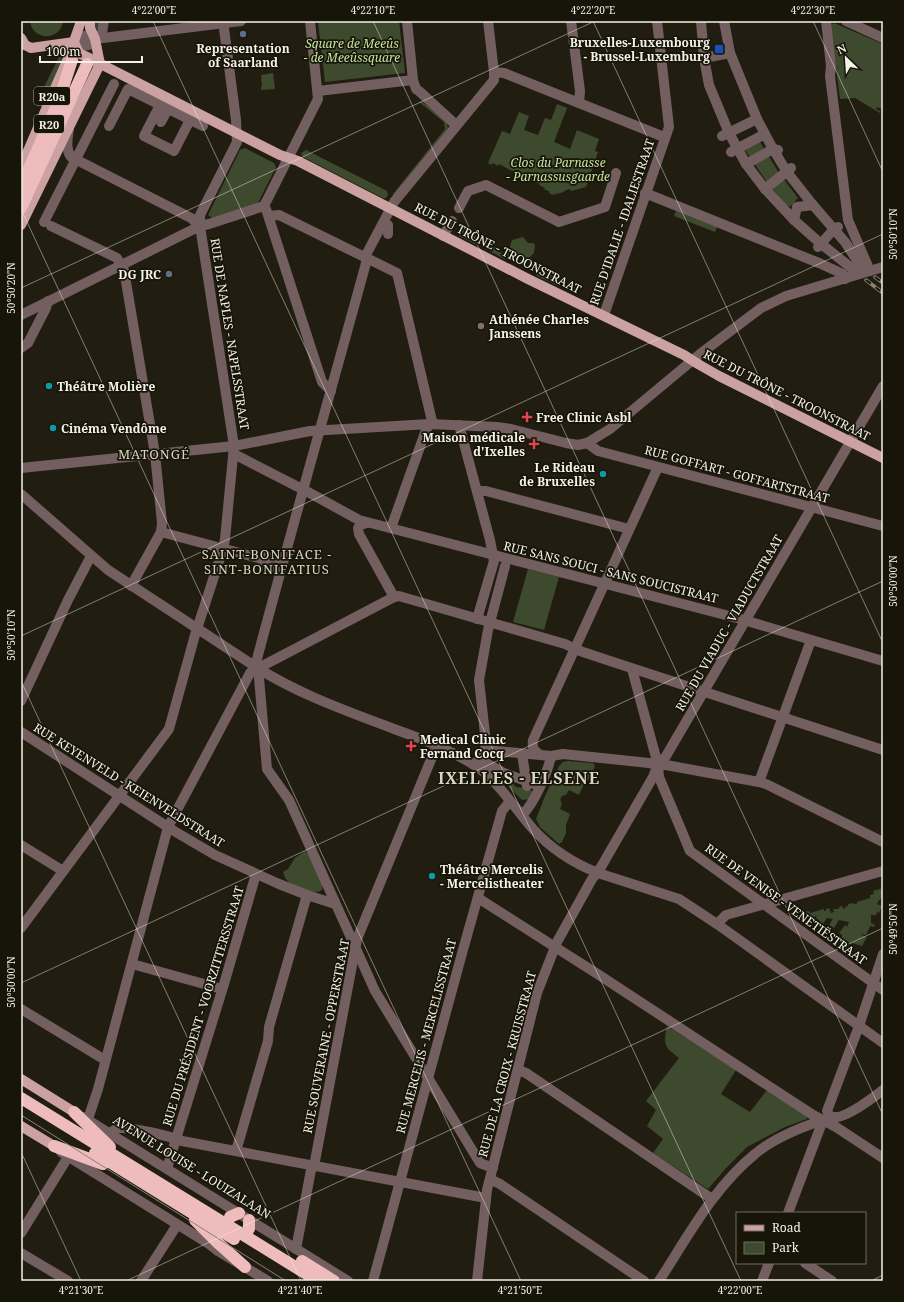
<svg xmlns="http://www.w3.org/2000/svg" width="904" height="1302" viewBox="0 0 904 1302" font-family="'Noto Serif',serif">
	<rect width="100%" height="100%" fill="#211e11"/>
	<g fill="#3e4a2e">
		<path d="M23,21H63V22C59,41 34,41 30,22L24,23Z"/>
		<path d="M323,21H399L405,73L325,82L318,22Z"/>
		<path d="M834,23L883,44V105L882,109L877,107L876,109L880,111V113L855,98L840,99L831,25Z"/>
		<path d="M59,57L62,58L50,90H46L44,87Z"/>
		<path d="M273,73L275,89L261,90V87L262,86L261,75Z"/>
		<path d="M421,101L446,120L448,128L393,196V194L445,129L444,122L419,102Z"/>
		<path d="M557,104L567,108L554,142L570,149L577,130L599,139L595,151L598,152L586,187L571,191L570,189L564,191V192L552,195L549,193L550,192L544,189L545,188L539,185L540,184L522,176L521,179L515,176L516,173L499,164L498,166L493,163L491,165L488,163L502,131L510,134L519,112L529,116L524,130L538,135L545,118L551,120Z"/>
		<path d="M760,142L779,173L798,198L791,206L788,207L769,185L745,150Z"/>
		<path d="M245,148L274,163L276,167L258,203L212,218L208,215L240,150Z"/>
		<path d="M306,150L387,191L388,195L386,198H383L303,157L301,153Z"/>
		<path d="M676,211L717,227L715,232L674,216Z"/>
		<path d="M462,229L478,237L480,240L479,244H475L459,236L458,231Z"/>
		<path d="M523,237L528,243H533L535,245L534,253L529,258V260L514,252L510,247L512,240Z"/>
		<path d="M488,242L492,247H498L501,253L507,252L509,254V257L507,259H504L484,248L483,244Z"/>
		<path d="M538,269H541L561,279L563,281V284L560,286H558L537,276L535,272Z"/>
		<path d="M528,569L559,577L544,630L513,622Z"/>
		<path d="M568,761L593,763L595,766L590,779L584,784L579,795L569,790L566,795C561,795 559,800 562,804L560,809L570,814L566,825V833L562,842L559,844L540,827L536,819L545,796L559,766L563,762Z"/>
		<path d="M512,783L516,787L530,789L533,793L530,799L522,800L508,786Z"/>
		<path d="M305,851L309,854L323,884L322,890C316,895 298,889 292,885C287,882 284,876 283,872L288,869L295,858Z"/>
		<path d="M883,888L882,892L883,895H882L880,900H879L877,904L882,906L879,913L877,912L876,915H871V923L875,925L874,927L870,926L866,935L862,934V935L867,937L862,946L852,943L851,944L847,941L845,943L841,940L842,935L839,933L845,925L847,927L849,922L839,920L834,928L829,925L833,919L827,918L823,924L816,918L817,916H815L813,919L810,916L811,915L807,918L803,914L802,916L799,913L804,909V912L809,911L810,913L824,909V911H826V909L829,908L831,913L834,912L833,909H839V907L842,906L843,909L845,908V907L848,906V904L854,903V904H857V902L870,898V895L874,894L873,891Z"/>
		<path d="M667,1026L736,1070L721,1094L750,1112L767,1090L807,1116V1119L785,1127L747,1147L727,1167L708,1189L653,1153L663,1139L647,1126L656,1110L646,1101L679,1058C664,1047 663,1045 667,1026Z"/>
	</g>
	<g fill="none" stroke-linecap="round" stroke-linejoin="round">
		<g stroke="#403e31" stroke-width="12" stroke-dasharray="12 6" stroke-linecap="butt">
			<path d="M79,62L87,21"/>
			<path d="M87,64L95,36L97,21"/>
		</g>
		<g stroke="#745f60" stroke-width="10">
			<path d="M407,21L413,80L416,89L419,91L456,125"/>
			<path d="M488,21L494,72V80L394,202L367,253L366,263C330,395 292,527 257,659L256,667L259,678L267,769L289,800L375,991L480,1163L493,1168"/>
			<path d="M571,21L580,91L579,103"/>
			<path d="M701,21L704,58L709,85L729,133L746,164L765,189L794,220L820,243L854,270L863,267"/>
			<path d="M724,21L730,53L757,119L773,149L787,172L813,205L845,242L860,265"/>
			<path d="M826,21L831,66L830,76L848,220L870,271"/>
			<path d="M846,21L883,38"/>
			<path d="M95,39L241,21"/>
			<path d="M95,39C85,33 83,36 74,42L81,46L89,45L102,33L104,21"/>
			<path d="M704,58L730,53"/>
			<path d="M494,72L504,73L664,137"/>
			<path d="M318,91L413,80"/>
			<path d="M160,105L144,136L174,151L190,120"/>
			<path d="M161,122L168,109"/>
			<path d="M109,126L128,89L203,126"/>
			<path d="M69,128C68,137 65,149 71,157L191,218L200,226"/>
			<path d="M722,136L757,119"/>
			<path d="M731,152L765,134"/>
			<path d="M78,155L114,84"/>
			<path d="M746,164L773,149L778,150"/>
			<path d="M765,189L791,168"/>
			<path d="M645,193L819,263L843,274L845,279"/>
			<path d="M264,206L318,99L310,21"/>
			<path d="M459,208L468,191L486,185L559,222L605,207L616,173"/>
			<path d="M266,209L322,382L331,391"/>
			<path d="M269,216L279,215L397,273L432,421L426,430L391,528"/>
			<path d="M794,220L797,207L813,205"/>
			<path d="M44,222L76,159"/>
			<path d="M51,226L117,258L124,270L155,454L162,523L161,532L131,586"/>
			<path d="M388,234V225"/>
			<path d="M443,236L452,221"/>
			<path d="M818,247L834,229L838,227"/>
			<path d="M21,315L200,226L209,224L264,206"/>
			<path d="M604,315L669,127L657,21"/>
			<path d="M21,348L28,343L46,308L48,301"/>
			<path d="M459,425L490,540L494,561L477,619"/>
			<path d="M587,443L598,451L883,526"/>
			<path d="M234,454L306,491L359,520L737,618L883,661"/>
			<path d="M21,468L234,446L310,431L430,424L497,427L511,429L566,443L578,445L587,443L610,429L700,354L761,308L786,296L883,267"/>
			<path d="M477,491H486L629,529"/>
			<path d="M21,494L108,570L256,667C298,694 347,711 394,729C422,739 449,749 474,765C496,778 516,810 533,829C551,849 573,863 598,873L679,899L717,924L883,1043"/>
			<path d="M367,523L360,525L358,528L359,534L394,597"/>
			<path d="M161,532L262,559"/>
			<path d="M280,571L264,565L262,559L266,556L283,559"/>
			<path d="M394,597L399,596L565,644L580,651L613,662L883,750"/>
			<path d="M256,667L262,666L268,663L394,597"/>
			<path d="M632,669L658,765L659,777L690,851L883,990"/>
			<path d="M21,701L68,600L91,556"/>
			<path d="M21,732L174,831L215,855L279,884L307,895L332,903L335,902"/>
			<path d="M485,750L551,756L563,754L649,763L658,765H666L759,782L766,784L883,842"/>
			<path d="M522,754L527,786"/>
			<path d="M539,754C533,750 532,747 533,740L658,467"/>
			<path d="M479,759L504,773L540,786"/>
			<path d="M475,765L485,750L486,743L479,680L488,630L505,566"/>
			<path d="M759,782L811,640"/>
			<path d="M522,815C534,804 548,772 551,756"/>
			<path d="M21,845L63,871"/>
			<path d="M478,898L596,973L813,1115L836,1127L883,1158"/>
			<path d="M717,924L726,915L883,871"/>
			<path d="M21,928L169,729L195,635L223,549L225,539L234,446L200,226V215L237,142L236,120L223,21"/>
			<path d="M883,954L859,1026L827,1111C828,1114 830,1117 834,1117C845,1119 874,1097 883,1090"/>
			<path d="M132,964L222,989"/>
			<path d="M21,1009L105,1060"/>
			<path d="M518,1070L526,1073L712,1199"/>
			<path d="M83,1117L348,1281"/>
			<path d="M88,1119L98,1089L168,827L250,673L256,667"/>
			<path d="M110,1133C113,1131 115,1129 119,1128C132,1127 169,1136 182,1141L486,1198"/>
			<path d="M236,1151L268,1041L269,1027L307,895"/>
			<path d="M61,1152L209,1244L218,1251L268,1281"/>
			<path d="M167,1168L224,984L256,874"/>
			<path d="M490,1179L500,1184L644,1281"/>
			<path d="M788,1213L823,1120"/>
			<path d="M21,1233L68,1157"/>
			<path d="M296,1249L311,1170L315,1161L357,939L437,745"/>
			<path d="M21,1253L68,1281"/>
			<path d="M805,1263L832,1281"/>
			<path d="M141,1281L177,1225"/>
			<path d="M373,1281L461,957L502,811L510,801"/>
			<path d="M477,1281L487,1190L537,993L557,942L592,879L601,867L653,777L658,765L666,756L883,386"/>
			<path d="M659,1281C687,1238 714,1187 755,1154C774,1138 799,1128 823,1120"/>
			<path d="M762,1281L769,1263"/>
		</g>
		<g stroke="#cca1a2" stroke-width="10">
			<path d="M21,38L25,45L31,48L74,42"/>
			<path d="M74,42L79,53L280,155L298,161L528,279L684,355L698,364L719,376L883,458"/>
			<path d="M21,167L69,56L81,21"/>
			<path d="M21,225L100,64L95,39L90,28V21"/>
			<path d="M21,1079L74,1112"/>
			<path d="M21,1126L54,1146"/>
		</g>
		<g stroke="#efbcbd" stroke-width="12">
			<path d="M21,187L58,103L72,60"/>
			<path d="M21,208L87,64"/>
			<path d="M21,1098L318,1281"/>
			<path d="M74,1112L110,1147"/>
			<path d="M54,1146L103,1164"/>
			<path d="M95,1153L234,1239"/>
			<path d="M230,1217L239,1213"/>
			<path d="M195,1220L217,1242L245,1267"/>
			<path d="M249,1220V1229"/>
			<path d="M302,1261L334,1281"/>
		</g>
		<path stroke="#858277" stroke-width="1" d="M21,1115L286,1281"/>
		<defs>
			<g id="rail">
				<path d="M875,277L883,283"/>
				<path d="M866,280L883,293"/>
			</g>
		</defs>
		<use href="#rail" stroke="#858277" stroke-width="3.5"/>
		<use href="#rail" stroke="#171508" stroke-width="2" stroke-dasharray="6" stroke-linecap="butt"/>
	</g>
	<path fill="none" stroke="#f3f1e8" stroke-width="1" stroke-opacity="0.45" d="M153,21L741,1281M373,21L883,1115M593,21L883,643M813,21L883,172M21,209L521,1281M21,288L595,21M21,636L883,234M21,681L301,1281M21,983L883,581M21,1152L81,1281M126,1281L883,928M871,1281L883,1275"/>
	<g fill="#5c6f8a" stroke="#171508" stroke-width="1.5">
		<circle cx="243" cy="34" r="4"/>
		<circle cx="169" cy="274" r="4"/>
	</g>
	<rect fill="#1a4fb4" stroke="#171508" stroke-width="1.5" x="714" y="44" width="10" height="10" rx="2"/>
	<circle fill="#8d6e63" stroke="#171508" stroke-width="1.5" cx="481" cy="326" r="4"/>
	<g fill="#0f9aa8" stroke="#171508" stroke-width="1.5">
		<circle cx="49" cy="386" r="4"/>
		<circle cx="53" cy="428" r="4"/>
		<circle cx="603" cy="474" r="4"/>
		<circle cx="432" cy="876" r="4"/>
	</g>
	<g fill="#e0444e" stroke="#171508" stroke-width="1.5">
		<path d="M525 411h4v4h4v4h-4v4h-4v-4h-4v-4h4z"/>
		<path d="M532 438h4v4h4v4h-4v4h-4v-4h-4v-4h4z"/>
		<path d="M409 740h4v4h4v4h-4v4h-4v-4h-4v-4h4z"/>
	</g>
	<g text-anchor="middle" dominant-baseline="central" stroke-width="3.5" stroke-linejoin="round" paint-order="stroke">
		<g fill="#171508" stroke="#b1afa5" stroke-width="1">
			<rect x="34" y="87" width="36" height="18" rx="3"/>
			<rect x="34" y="115" width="30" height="18" rx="3"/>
		</g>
		<g font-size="11" font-weight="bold" fill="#f3f1e8">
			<text x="52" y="96">R20a</text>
			<text x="49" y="124">R20</text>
		</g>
		<g font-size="12" font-weight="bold" fill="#f3f1e8" stroke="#171508" text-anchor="start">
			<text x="710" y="42" text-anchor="end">Bruxelles-Luxembourg<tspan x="710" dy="14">- Brussel-Luxemburg</tspan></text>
			<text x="243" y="48" text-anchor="middle">Representation<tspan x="243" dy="14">of Saarland</tspan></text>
			<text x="161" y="274" text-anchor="end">DG JRC</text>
			<text x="489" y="319">Athénée Charles<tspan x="489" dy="14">Janssens</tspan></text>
			<text x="57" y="386">Théâtre Molière</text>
			<text x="536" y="417">Free Clinic Asbl</text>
			<text x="61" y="428">Cinéma Vendôme</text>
			<text x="525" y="437" text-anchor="end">Maison médicale<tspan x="525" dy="14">d'Ixelles</tspan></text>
			<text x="595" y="467" text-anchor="end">Le Rideau<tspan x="595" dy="14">de Bruxelles</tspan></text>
			<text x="420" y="739">Medical Clinic<tspan x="420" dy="14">Fernand Cocq</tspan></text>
			<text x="440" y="869">Théâtre Mercelis<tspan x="440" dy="14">- Mercelistheater</tspan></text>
		</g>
		<g font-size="12" font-style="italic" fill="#c7e2a2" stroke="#171508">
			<text x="352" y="43">Square de Meeûs<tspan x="352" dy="14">- de Meeûssquare</tspan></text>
			<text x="558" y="162">Clos du Parnasse<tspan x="558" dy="14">- Parnassusgaarde</tspan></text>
		</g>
		<g font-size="12" fill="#f3f1e8" stroke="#171508">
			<text transform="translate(622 222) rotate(-71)">RUE D'IDALIE - IDALIESTRAAT</text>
			<text transform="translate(498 248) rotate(27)">RUE DU TRÔNE - TROONSTRAAT</text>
			<text transform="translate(230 334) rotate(81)">RUE DE NAPLES - NAPELSSTRAAT</text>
			<text transform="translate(787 395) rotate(27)">RUE DU TRÔNE - TROONSTRAAT</text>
			<text transform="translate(737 474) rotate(15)">RUE GOFFART - GOFFARTSTRAAT</text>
			<text transform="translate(611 572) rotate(14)">RUE SANS SOUCI - SANS SOUCISTRAAT</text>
			<text transform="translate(729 623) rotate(-60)">RUE DU VIADUC - VIADUCTSTRAAT</text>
			<text transform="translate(129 785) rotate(32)">RUE KEYENVELD - KEIENVELDSTRAAT</text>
			<text transform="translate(786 904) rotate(36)">RUE DE VENISE - VENETIËSTRAAT</text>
			<text transform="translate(203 1006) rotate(-73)">RUE DU PRÉSIDENT - VOORZITTERSSTRAAT</text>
			<text transform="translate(326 1036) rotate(-79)">RUE SOUVERAINE - OPPERSTRAAT</text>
			<text transform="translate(426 1036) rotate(-75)">RUE MERCELIS - MERCELISSTRAAT</text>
			<text transform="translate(507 1064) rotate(-75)">RUE DE LA CROIX - KRUISSTRAAT</text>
			<text transform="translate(192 1167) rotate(32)">AVENUE LOUISE - LOUIZALAAN</text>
		</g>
		<g font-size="13" letter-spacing="1" fill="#d9d5c4" stroke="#171508">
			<text x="154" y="454">MATONGÉ</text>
			<text x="267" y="554">SAINT-BONIFACE -<tspan x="267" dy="15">SINT-BONIFATIUS</tspan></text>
		</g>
		<g font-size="16" font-weight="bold" letter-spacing="1" fill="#d9d5c4" stroke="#171508">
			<text x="519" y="778">IXELLES - ELSENE</text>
		</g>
	</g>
	<rect width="904" height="1302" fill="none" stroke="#171508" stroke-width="44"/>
	<rect x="736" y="1212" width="130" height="52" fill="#171508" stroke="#6f6d62"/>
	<rect x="744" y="1225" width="20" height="6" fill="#cca1a2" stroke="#6f6d62"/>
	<text x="772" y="1232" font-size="12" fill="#f3f1e8">Road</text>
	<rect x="744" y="1242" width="20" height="12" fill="#3e4a2e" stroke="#6f6d62"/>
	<text x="772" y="1252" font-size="12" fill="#f3f1e8">Park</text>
	<g transform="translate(846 58) rotate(335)" stroke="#171508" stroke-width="3" paint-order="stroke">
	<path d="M0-3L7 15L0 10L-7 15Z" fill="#f3f1e8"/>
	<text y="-6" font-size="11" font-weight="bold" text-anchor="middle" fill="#f3f1e8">N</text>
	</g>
	<path d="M40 56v6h102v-6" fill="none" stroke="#f3f1e8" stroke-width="2"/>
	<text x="46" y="56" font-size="12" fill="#f3f1e8" stroke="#171508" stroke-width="3" paint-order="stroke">100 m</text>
	<rect x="22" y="22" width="860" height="1258" fill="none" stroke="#f3f1e8" stroke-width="1.5"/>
	<g font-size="10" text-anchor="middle" fill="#f3f1e8">
		<text x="154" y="14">4°22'00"E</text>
		<text x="373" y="14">4°22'10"E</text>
		<text x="593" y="14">4°22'20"E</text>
		<text x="813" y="14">4°22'30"E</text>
		<text transform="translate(893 234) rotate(-90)" y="4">50°50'10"N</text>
		<text transform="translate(11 288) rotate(-90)" y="4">50°50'20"N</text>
		<text transform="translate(893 581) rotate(-90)" y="4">50°50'00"N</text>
		<text transform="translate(11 635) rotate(-90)" y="4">50°50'10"N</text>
		<text transform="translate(893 929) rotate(-90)" y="4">50°49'50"N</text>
		<text transform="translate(11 982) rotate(-90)" y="4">50°50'00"N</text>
		<text x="81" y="1294">4°21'30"E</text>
		<text x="300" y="1294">4°21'40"E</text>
		<text x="520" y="1294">4°21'50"E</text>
		<text x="740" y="1294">4°22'00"E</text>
	</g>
</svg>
